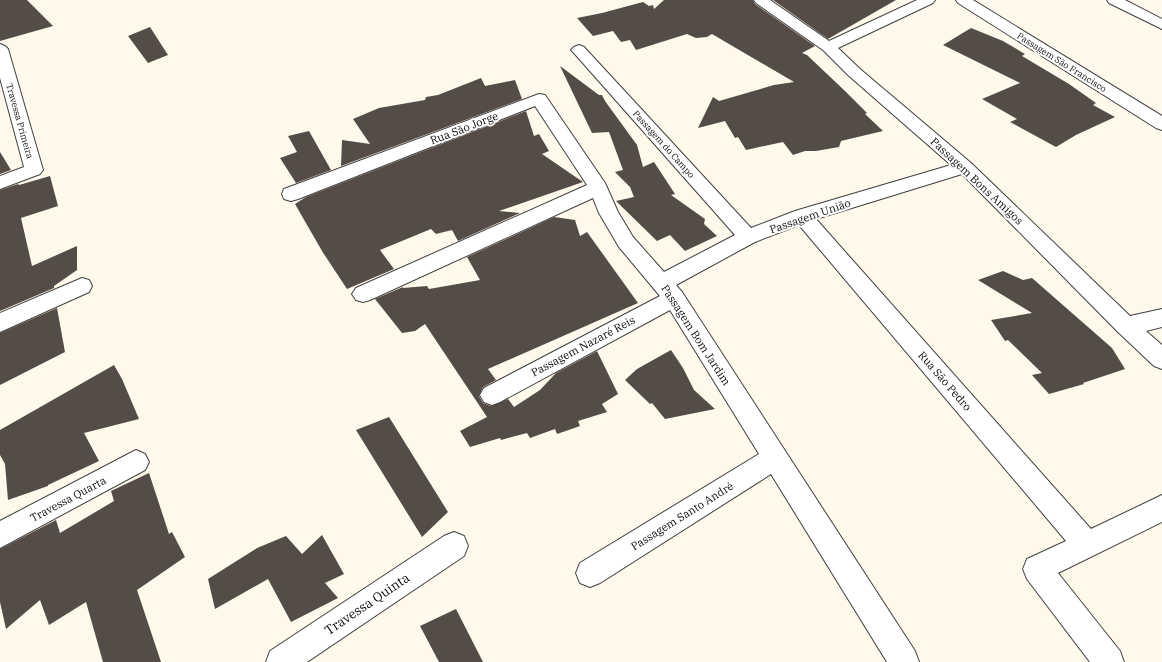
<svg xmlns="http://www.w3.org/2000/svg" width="1162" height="662" viewBox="0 0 1162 662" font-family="'IBM Plex Serif',serif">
	<rect width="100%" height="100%" fill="#fff9eb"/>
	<g fill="#554c48">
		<path d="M0,0H27L53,26L0,41Z"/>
		<path d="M664,0H753L755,4L815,46L802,53L807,55L845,91L867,113L865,114L883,131L841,141L839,147L816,151H805L793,155L783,142L746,150L738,137L735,138L725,121L698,128L713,97L719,101L774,85L794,82L712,34L707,37L696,38L687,34L636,50L630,40L621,42L613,31L593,36L577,18L602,13L643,2L649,6L653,5L654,9Z"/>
		<path d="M773,0H896L828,39Z"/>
		<path d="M150,27L168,55L148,63L128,36Z"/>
		<path d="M971,28L1003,41L1025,54L1022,56L1069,84L1096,103L1093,105L1115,117L1076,135L1056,147L1010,122L1017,119L982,99L1020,83L943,45Z"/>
		<path d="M560,66L599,95H602L605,101L637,145L643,167L654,162L675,194L671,195L705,219L704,224L717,236L685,251L670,235L657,241L616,201L634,197L630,187L615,172L623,170L609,132L592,133Z"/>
		<path d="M481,78L485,86L515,80L522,99L341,166L342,140L370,144L353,119L379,108L425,100L426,97L438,95Z"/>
		<path d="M526,111L534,136L539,134L549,151L542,154L583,182L499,211L520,213L458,241L452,230L436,234L431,229L380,250L394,269L347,289L322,251L295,204L306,197Z"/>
		<path d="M309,131L331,170L296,183L280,158L297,152L288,136Z"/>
		<path d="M0,152L11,170L0,174Z"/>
		<path d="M50,176L58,206L21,218L32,266L77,246V270L54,286V288L0,311V190L18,184L19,185Z"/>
		<path d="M554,217L575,220L580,236L587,232L638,303L488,369L496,380L483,387L479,396L483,403L491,406L508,399L514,407L540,390L556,373L597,351L618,394L602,404L607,412L578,421L580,426L557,434L555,429L530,438L527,433L501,440L500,438L470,447L460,431L487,417L425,324L415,331L402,333L375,299L403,287V288L427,286L429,289L480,280L467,257Z"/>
		<path d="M1003,271L1023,280L1032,278L1112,348L1125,369L1083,383L1084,384L1049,394L1032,375L1042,373L1008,340L1005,341L991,320L1032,313L978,280Z"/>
		<path d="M57,308L65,352L0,385V333Z"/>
		<path d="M671,350L683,368L694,390L715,409L665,419L652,403L650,404L625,380L637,369Z"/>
		<path d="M114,365L122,379L139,419L84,433L99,461L48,485V486L8,500L5,464L0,455V430Z"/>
		<path d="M389,417L448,512L422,537L356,430Z"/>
		<path d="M149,473L169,534L172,532L185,557L137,590L161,662H103L86,602L49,625L40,600L6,629L0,602V549L56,520L60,533L114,501L111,491Z"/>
		<path d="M322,535L344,574L325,583L338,598L291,622L268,579L215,609L208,579L257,548L286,536L302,554Z"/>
		<path d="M456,609L483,662H439L420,626Z"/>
	</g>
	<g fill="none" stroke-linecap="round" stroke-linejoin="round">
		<defs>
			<g id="minor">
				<path d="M754,0H770L829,41L917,0H935L933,3L838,48L860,69L971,163L1130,316L1162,309V327L1146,331L1162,345V369L1154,366L1118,332L962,174L816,219L1091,529L1162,495V522L1058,573L1120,651L1124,662H1090L1027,579L1023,569L1027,559L1066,541L799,225L755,242L676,285L682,292L915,651L919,662H887L771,474L600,583L590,587L580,583L576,573L580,563L759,454L670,310L500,402L492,405L484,402L480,395L484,388L660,296L619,247L599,213L593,198L370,300L363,302L356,300L352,294L356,288L587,185L535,106L298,199L291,201L284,199L282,194L284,189L539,94L545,95L605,183L618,212L633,237L664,272L735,235L574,53L571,50L574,47L579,45L584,47L751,228L795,211L951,165L848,75L823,50L756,3Z"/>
				<path d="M956,0H973L1162,116V130L1156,128L958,3Z"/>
				<path d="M1107,0H1125L1162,19V29L1109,3Z"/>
				<path d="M0,44L5,46L8,49L43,170L40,174L0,189V176L24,167L0,78Z"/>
				<path d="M82,278L89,280L92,286L89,292L0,332V313Z"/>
				<path d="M136,450L145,454L149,462L145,470L0,548V521Z"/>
				<path d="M454,532L464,536L468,546L464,556L307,662H266L270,651L444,536Z"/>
			</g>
		</defs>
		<use href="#minor" stroke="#3f3f3f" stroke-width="2"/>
		<use href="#minor" fill="#fff" fill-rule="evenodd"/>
	</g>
	<g text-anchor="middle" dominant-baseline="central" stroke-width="4" stroke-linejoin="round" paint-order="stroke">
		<g font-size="9" fill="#0c0c0c" stroke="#fff">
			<text transform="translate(1062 62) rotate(32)">Passagem São Francisco</text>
			<text transform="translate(20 121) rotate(74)">Travessa Primeira</text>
			<text transform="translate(664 144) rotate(48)">Passagem do Campo</text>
		</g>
		<g font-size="11" fill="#0c0c0c" stroke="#fff">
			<text transform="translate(464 128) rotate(-21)">Rua São Jorge</text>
			<text transform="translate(977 181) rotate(43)">Passagem Bons Amigos</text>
			<text transform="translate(810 216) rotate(-19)">Passagem União</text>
			<text transform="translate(696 335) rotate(57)">Passagem Bom Jardim</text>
			<text transform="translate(583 346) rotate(-28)">Passagem Nazaré Reis</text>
			<text transform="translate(945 381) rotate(49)">Rua São Pedro</text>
			<text transform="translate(68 499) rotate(-28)">Travessa Quarta</text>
			<text transform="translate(682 516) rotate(-32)">Passagem Santo André</text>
		</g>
		<g font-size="13" fill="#0c0c0c" stroke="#fff">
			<text transform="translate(367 604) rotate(-34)">Travessa Quinta</text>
		</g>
	</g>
</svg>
